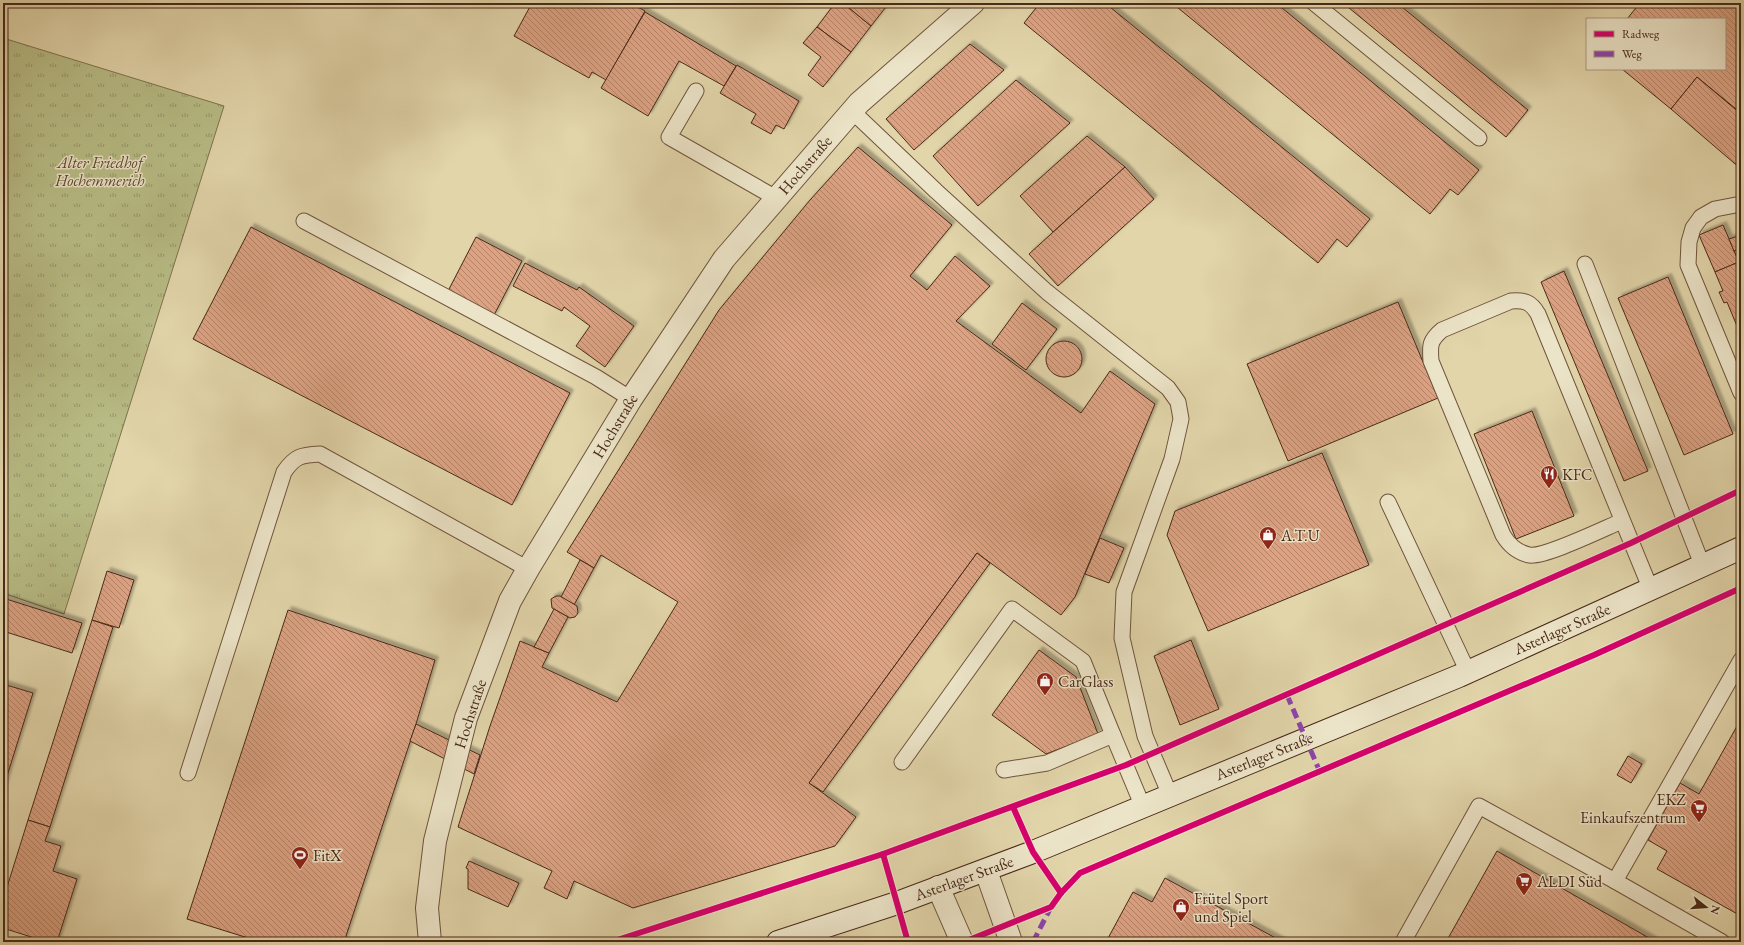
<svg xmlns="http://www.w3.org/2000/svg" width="1744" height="945" viewBox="0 0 1744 945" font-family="'EB Garamond',serif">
	<defs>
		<pattern id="park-tufts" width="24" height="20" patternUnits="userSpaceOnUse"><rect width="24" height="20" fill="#b8bc85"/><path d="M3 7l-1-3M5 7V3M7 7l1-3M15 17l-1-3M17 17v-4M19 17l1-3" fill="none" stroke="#98996c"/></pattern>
		<pattern id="building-back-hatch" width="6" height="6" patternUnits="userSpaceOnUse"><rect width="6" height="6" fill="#dda282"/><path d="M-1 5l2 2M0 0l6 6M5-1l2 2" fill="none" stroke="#b58469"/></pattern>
		<filter id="shadow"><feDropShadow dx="3.5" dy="-3.5" stdDeviation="1" flood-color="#0004"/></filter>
	</defs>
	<rect width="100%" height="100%" fill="#e2d5aa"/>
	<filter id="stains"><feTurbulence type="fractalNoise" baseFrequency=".005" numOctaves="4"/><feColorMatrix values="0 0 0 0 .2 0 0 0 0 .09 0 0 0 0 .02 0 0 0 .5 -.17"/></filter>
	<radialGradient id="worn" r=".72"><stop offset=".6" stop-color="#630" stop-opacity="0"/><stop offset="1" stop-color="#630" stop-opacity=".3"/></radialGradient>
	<path fill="url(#park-tufts)" stroke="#80724e" d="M3,38L224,106L64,614L3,593Z"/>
	<g fill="url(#building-back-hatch)" stroke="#492918" filter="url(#shadow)">
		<path d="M532,3H631L645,11L606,80L592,72L589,78L514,36Z"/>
		<path d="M835,3H843L871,26L851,52L817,27Z"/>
		<path d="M843,3H889L871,26Z"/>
		<path d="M1040,3H1105L1370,219L1347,247L1337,239L1318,263L1024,23Z"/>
		<path d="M1172,3H1276L1479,170L1458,195L1450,189L1430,214Z"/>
		<path d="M1343,3H1397L1528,110L1506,137Z"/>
		<path d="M1640,3H1741V103L1736,109L1697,77L1671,109L1622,69H1725V19H1627Z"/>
		<path d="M645,12L736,66L724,86L679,61L648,116L601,88Z"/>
		<path d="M817,27L851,52L823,87L808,75L821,57L803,43Z"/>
		<path d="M970,44L1004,70L914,150L886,119Z"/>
		<path d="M737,65L799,101L784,129L776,125L771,134L751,123L756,114L720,93Z"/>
		<path d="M1697,77L1741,114V169L1671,109Z"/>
		<path d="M1016,80L1070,123L978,206L933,156Z"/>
		<path d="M1087,136L1125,167L1053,232L1020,196Z"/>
		<path d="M858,147L952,225L910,276L927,290L955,256L990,286L956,321L1081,413L1110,371L1155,404L1075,597L1061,615L977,553L809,783L856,817L835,846L633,908L574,881L567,899L544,888L552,871L458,827L490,726L520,641L549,653L542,667L617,702L678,602L601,555L594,568L567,552L719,310L810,200Z"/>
		<path d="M1125,167L1154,199L1058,286L1029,254Z"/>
		<path d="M1723,225L1739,262L1715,272L1699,235Z"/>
		<path d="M251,227L570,393L512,505L193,339Z"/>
		<path d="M1741,235V248L1734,251L1729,239Z"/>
		<path d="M476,237L522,261L493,317L447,293Z"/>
		<path d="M1741,248V261L1739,262L1734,251Z"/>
		<path d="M1741,261V344L1736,332L1739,331L1727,302L1724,303L1719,292L1723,291L1715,272Z"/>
		<path d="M525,263L577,290L579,287L634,326L605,367L576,346L590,326L564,307L562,311L513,286Z"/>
		<path d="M1564,271L1648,471L1624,481L1541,282Z"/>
		<path d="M1668,277L1733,434L1684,455L1618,298Z"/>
		<path d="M1398,302L1438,398L1288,461L1247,364Z"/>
		<path d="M1022,303L1057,329L1026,370L992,344Z"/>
		<circle cx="1064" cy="359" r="18"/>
		<path d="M1532,411L1574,516L1516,539L1474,434Z"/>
		<path d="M1322,453L1369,565L1208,631L1167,535L1175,511Z"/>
		<path d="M1100,538L1124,548L1109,583L1085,574Z"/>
		<path d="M977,553L990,563L823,792L809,783Z"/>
		<path d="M580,560L594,568L574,605L561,597Z"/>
		<path d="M107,571L134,580L119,628L92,620Z"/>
		<path d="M556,596H560L577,606L578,613L575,617L570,618L552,608L551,599Z"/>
		<path d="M3,598L82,623L72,653L3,631Z"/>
		<path d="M554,609L568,617L549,653L534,647Z"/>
		<path d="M288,610L435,660L416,724L344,942H261L187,919Z"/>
		<path d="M92,620L113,627L50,827L28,820Z"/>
		<path d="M1191,640L1219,709L1180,725L1154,656Z"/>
		<path d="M1039,650L1076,677L1098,734L1046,754L992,715Z"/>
		<path d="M3,684L33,693L3,789Z"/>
		<path d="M1741,719V916L1657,869L1667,851L1648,840L1680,783L1699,794Z"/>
		<path d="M416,724L480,755L474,774L410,741Z"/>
		<path d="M1628,756L1642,764L1631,783L1617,775Z"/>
		<path d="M28,820L50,827L45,841L61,846L53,871L77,879L57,942H47L3,928V900Z"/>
		<path d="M1497,851L1656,942H1446Z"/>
		<path d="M469,861L519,883L508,907L468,889V869L466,868Z"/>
		<path d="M1165,878L1283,942H1106L1133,892L1152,902Z"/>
	</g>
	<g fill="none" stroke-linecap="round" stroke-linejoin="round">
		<defs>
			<g id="service">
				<path d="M1314,3L1479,138"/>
				<path d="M696,91L669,137L776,198"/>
				<path d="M852,111L936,191L1047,292L1168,388L1178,402L1181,419L1172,459L1124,592L1122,638L1145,736L1170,795"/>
				<path d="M1741,204L1715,209L1701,217L1693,228L1689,242L1688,265L1741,393"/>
				<path d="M304,221L596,377L631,399"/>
				<path d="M1585,264L1703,567"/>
				<path d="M1388,502L1468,672"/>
				<path d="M1622,521C1605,528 1544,558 1529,555C1516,552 1509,545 1503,535L1431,361C1430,346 1429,341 1442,330L1511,301C1525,300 1531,302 1538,314L1651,590"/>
				<path d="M902,762L1012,609L1083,661L1113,735"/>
				<path d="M1004,770L1047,763L1113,735L1143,807"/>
				<path d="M188,773L284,472C295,456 301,455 320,454L528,569"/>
				<path d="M1403,942L1479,806L1615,881"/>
				<path d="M1722,942L1615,881L1741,660"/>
			</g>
			<g id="minor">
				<path d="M986,871L1011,942"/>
				<path d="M938,887L962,942"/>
				<path d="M430,942L427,908L435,841L466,718L510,601L528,569L631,399L724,259L859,103L973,3"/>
			</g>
			<path id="secondary" d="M778,942L897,903L1033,852L1459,676L1741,548"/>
		</defs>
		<use href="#service" stroke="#6f543c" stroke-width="17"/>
		<use href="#minor" stroke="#6f543c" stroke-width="24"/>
		<use href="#secondary" stroke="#492918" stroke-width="24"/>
		<use href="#service" stroke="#ece4c8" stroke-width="15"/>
		<use href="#minor" stroke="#ece4c8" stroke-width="22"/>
		<use href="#secondary" stroke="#ece4c8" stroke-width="22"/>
		<g stroke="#8e44ad" stroke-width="5" stroke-dasharray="10 5" stroke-linecap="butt">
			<path d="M1287,695L1320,772"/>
			<path d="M1033,942L1051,907"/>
		</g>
		<defs>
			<g id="cycleway">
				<path d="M1013,807L1033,852L1061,893"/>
				<path d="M883,854L908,942"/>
				<path d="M611,942L883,854L1126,765L1631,543L1741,490"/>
				<path d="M964,942L1051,907L1061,893L1080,873L1594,655L1741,588"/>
			</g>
		</defs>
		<use href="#cycleway" stroke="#ece4c8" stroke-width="8"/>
		<use href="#cycleway" stroke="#d6006c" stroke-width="6"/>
	</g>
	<defs>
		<symbol id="restaurant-pin" viewBox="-11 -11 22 30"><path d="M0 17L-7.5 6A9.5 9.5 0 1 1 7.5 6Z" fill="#8f2418" stroke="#ece4c8"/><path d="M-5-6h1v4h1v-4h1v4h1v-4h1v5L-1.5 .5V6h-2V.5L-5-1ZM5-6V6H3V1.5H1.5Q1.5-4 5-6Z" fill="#fff"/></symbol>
		<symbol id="shop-pin" viewBox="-11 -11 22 30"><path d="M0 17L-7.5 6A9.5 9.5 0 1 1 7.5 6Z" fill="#8f2418" stroke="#ece4c8"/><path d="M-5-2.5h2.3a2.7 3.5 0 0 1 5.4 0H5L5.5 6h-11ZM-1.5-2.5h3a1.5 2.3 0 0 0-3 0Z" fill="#fff"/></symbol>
		<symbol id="supermarket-pin" viewBox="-11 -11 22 30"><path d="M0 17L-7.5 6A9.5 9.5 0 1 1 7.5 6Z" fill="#8f2418" stroke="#ece4c8"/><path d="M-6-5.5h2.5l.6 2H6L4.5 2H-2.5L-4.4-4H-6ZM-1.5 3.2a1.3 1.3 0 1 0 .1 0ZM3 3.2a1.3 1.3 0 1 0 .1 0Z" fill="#fff"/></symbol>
		<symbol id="stadium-pin" viewBox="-11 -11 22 30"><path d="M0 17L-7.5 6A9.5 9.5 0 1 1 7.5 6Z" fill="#8f2418" stroke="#ece4c8"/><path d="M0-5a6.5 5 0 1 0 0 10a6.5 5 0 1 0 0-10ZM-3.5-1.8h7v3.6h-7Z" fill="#fff"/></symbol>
	</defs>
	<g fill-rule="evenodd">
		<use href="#restaurant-pin" x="1539" y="464" width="20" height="27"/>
		<use href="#shop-pin" x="1258" y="525" width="20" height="27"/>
		<use href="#shop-pin" x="1035" y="671" width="20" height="27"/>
		<use href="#supermarket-pin" x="1689" y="798" width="20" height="27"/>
		<use href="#stadium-pin" x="290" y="845" width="20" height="27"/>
		<use href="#supermarket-pin" x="1514" y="871" width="20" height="27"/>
		<use href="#shop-pin" x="1171" y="897" width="20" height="27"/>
	</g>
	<g text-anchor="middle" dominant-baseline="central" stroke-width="3" stroke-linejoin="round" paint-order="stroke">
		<g font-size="16" font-style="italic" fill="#5f462e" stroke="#ece4c8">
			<text x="100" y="162">Alter Friedhof<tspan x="100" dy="18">Hochemmerich</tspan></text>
		</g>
		<g font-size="16" fill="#492918" stroke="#ece4c8">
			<text transform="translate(805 165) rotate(-49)">Hochstraße</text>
			<text transform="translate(615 426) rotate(-59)">Hochstraße</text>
			<text transform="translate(1562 629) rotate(-24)">Asterlager Straße</text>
			<text transform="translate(470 714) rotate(-72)">Hochstraße</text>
			<text transform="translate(1264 756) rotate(-22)">Asterlager Straße</text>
			<text transform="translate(964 878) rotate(-20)">Asterlager Straße</text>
		</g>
		<g font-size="16" fill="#492918" stroke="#ece4c8" text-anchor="start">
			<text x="1562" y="474">KFC</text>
			<text x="1281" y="535">A.T.U</text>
			<text x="1058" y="681">CarGlass</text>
			<text x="1686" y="799" text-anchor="end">EKZ<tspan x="1686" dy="18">Einkaufszentrum</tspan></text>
			<text x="313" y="855">FitX</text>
			<text x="1537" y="881">ALDI Süd</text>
			<text x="1194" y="898">Frütel Sport<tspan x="1194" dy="18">und Spiel</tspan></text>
		</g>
	</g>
	<rect width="1744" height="945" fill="none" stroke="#e2d5aa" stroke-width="16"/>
	<rect x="4" y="4" width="1736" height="937" fill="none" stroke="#492918" stroke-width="2"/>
	<rect x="8" y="8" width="1728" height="929" fill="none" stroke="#492918"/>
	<rect x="1586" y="18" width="140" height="52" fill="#ece4c8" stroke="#ab9982"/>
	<rect x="1594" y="31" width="20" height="6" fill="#d6006c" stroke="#ab9982"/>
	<text x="1622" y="38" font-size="12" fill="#492918">Radweg</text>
	<rect x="1594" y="51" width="20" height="6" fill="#8e44ad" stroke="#ab9982"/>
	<text x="1622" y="58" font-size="12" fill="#492918">Weg</text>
	<g transform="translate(1706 907) rotate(107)" stroke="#ece4c8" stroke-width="3" paint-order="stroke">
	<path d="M0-3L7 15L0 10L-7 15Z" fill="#492918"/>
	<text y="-6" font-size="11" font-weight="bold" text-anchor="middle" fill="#492918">N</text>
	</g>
	<rect width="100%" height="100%" filter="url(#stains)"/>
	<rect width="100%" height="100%" fill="url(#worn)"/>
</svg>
